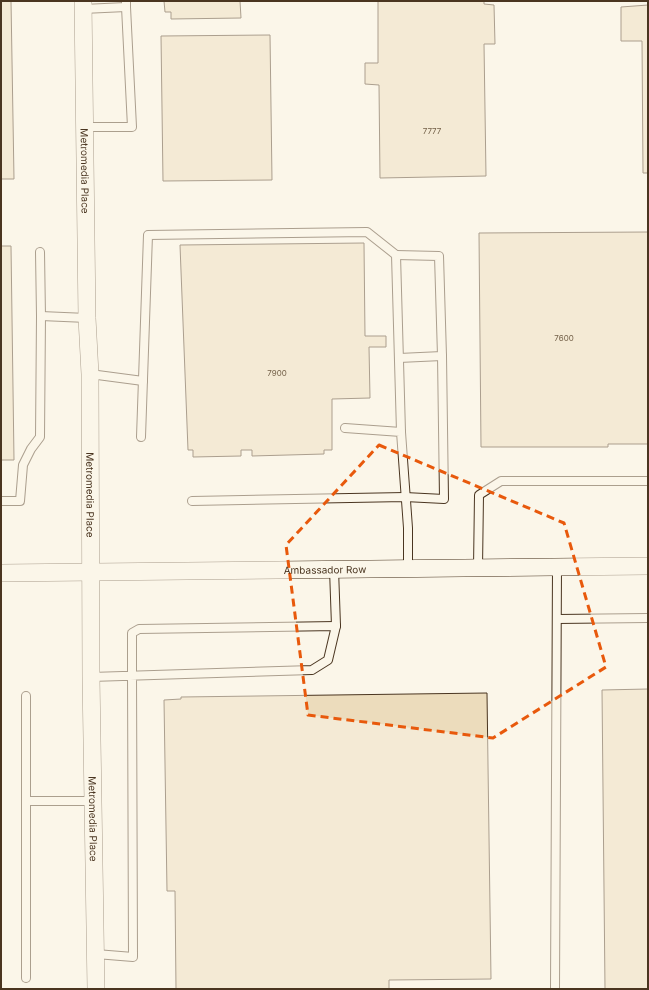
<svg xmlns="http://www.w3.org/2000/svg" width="649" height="990" viewBox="0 0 649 990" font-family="Inter,sans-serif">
	<rect width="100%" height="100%" fill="#fbf6e9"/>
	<g fill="#ecdcbc" stroke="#4a3520">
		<path d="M1,1H11L14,179H1Z"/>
		<path d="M164,1H240L241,18L171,19V12H165Z"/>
		<path d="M378,1H484V4L494,5L495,44H484L486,176L380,178L379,85L365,84V63H378Z"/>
		<path d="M648,5V173H643L642,41H621V7Z"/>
		<path d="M270,35L272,180L163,181L161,36Z"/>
		<path d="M648,232V444H608V447H481L479,233Z"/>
		<path d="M364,243L365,336H386V347H369L370,398L332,399V450H324V454L252,456V450H241V456L193,457V450H188L180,245Z"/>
		<path d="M1,246H11L14,460H1Z"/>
		<path d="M648,689V989H605L602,690Z"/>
		<path d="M487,693L491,979L389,980V989H176L175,891H167L164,700L181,699V697Z"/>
	</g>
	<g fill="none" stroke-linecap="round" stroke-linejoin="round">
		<defs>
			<g id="lane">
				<path d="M83,9L126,7V1"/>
				<path d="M84,127H132L126,7"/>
				<path d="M396,255L439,256L442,356L399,358"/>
				<path d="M41,316L87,318"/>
				<path d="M90,374L143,381"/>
				<path d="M345,428L401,432L408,528V569"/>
				<path d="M141,437L148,235L367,232L396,255L401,432"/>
				<path d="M1,501H20L23,465L31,449L40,437L41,316L40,252"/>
				<path d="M192,501L405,497L444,499L442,356"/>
				<path d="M478,568L479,495L501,481H648"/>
				<path d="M334,569L336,626"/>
				<path d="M557,619L648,618"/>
				<path d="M91,677L312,670L328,660L336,626L139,629L132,633V676L133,957L96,954"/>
				<path d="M26,696V801H93"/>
				<path d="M26,978V801"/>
				<path d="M555,989L557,567"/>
			</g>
			<g id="street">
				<path id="s1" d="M83,1L87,318L90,374L91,677L96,989"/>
				<path id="s2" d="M1,573L648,566"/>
			</g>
		</defs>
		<use href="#lane" stroke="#4a3520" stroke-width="10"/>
		<use href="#street" stroke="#4a3520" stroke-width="18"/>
		<use href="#lane" stroke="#fbf6e9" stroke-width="8"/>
		<use href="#street" stroke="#fbf6e9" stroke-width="17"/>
	</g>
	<path d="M0 0H649V990H0ZM379,445L564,523L606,667L493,738L308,715L286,545Z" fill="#fbf6e9" fill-opacity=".55" fill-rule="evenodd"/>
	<path fill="none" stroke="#e8590c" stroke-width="3" stroke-dasharray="8 5" stroke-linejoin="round" d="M379,445L564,523L606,667L493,738L308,715L286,545Z"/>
	<g text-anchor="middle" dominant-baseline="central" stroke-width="3" stroke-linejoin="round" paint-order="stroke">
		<g font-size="8" fill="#725f47">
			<text x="432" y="131">7777</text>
			<text x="564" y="338">7600</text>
			<text x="277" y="373">7900</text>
		</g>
		<g font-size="10" fill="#4a3520" stroke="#fbf6e9">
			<text stroke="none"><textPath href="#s1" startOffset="170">Metromedia Place</textPath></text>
			<text stroke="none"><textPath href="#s1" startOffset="494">Metromedia Place</textPath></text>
			<text stroke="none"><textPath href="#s2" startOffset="324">Ambassador Row</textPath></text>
			<text stroke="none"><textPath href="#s1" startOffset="818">Metromedia Place</textPath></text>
		</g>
	</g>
	<rect width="649" height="990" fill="none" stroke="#4a3520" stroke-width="4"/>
</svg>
